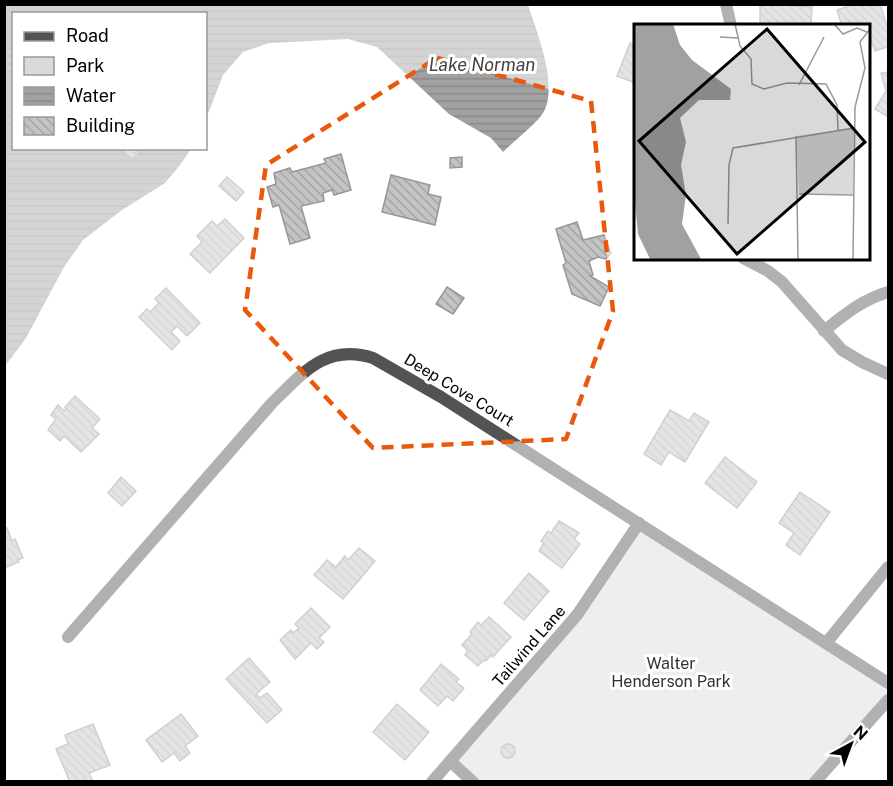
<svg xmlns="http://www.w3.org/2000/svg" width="893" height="786" viewBox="0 0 893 786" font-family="'Public Sans',sans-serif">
	<defs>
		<pattern id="water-rules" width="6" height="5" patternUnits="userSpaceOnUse" patternTransform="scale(1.5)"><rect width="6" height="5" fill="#a1a1a1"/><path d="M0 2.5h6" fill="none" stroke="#898989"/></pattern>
		<pattern id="building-back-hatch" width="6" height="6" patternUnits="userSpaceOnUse" patternTransform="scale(1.5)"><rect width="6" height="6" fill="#c3c3c3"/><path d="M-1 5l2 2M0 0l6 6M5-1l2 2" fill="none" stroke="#a6a6a6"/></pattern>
	</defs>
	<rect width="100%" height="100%" fill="#fff"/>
	<path fill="#dadada" d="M640,524L888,684V699L814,781H474L451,761L551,648Z"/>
	<path fill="url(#water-rules)" d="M5,5H528C537,32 559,87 543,113C538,122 512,143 503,152L491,138L449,114L377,47L348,39L269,43L243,52L223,75L206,119V14H14V148L191,149L180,165L165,183L122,210L83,240L64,267L26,338L5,366Z"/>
	<g fill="url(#building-back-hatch)" stroke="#979797" stroke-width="1.5">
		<path d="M760,4L812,7L811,26H760Z"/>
		<path d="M855,4H880L888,29V47L875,51L868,32V26H842L837,10Z"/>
		<path d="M630,43L635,45V83L617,76Z"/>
		<path d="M888,72V117L875,109L886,91L881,73Z"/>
		<path d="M127,148H136L139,152L132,160L124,152Z"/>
		<path d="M341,154L351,190L334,195L332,190L323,193L324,201L301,206L310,238L290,244L279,205L273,207L267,187L276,184L274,173L290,168L292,172L326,163L324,159Z"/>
		<path d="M462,157V167L450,168V158Z"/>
		<path d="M391,175L430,185L428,194L441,197L435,225L382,212Z"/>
		<path d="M227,177L244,192L236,201L219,186Z"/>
		<path d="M225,219L244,238L210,273L190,254L202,242L197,236L212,221L217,226Z"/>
		<path d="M577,222L583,240L604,235L611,253L606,259L598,257L589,261L593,275L590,276L609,287L600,306L572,294L563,265L566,263L556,229Z"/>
		<path d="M447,287L464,298L453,314L436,304Z"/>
		<path d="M166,288L200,323L187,336L177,326L171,332L180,341L172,350L139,317L147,309L150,312L159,303L155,299Z"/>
		<path d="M75,396L100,419L92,428L99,434L81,452L64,436L60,441L48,430L56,419L51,415L58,405L64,411L66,409L65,407Z"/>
		<path d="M670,410L689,421L694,413L709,422L685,462L669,452L661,465L644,454Z"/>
		<path d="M725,457L757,482L737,508L705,483Z"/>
		<path d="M121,477L136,491L122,506L108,493Z"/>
		<path d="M800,492L830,512L800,555L786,545L794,533L779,523Z"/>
		<path d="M559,521L579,533L574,539L580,544L562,568L539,551L544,543L541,541L548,531L551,533Z"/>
		<path d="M4,528H7L12,541L15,539L23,558L17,560L19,562L4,568Z"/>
		<path d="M359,548L375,561L343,599L314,575L327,560L336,567L345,556L348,560Z"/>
		<path d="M529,573L549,591L524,620L504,603Z"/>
		<path d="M311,608L330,627L319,638L324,642L317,649L311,643L295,659L280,640L291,630L293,633L299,628L295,624Z"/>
		<path d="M489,617L511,637L493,657L491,655L486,661L484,660L478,666L465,655L468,651L462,645L472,634L470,632L478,622L481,625Z"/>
		<path d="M249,658L270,682L256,694L260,698L267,693L282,710L267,723L226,679Z"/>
		<path d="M441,664L459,679L456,682L464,688L453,701L447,696L438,706L420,690Z"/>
		<path d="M397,704L429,732L405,760L373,732Z"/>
		<path d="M181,714L198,736L185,746L190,753L180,761L174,753L162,762L146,740Z"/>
		<path d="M93,724L110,765L89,773L93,782H70L56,749L68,744L65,735Z"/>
		<circle cx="508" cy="751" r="7"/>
	</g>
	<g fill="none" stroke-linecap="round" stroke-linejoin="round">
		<g stroke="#535353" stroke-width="12">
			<path d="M726,4L731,26"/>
			<path d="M743,258L768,271L782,282L842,350L862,362L888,374"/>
			<path d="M824,331C845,314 862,300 888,292"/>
			<path d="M68,637L272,403C303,373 326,343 373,358L441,397L888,683"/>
			<path d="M827,642L888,567"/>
			<path d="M450,761L473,782"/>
			<path d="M432,782L577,615L639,523"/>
			<path d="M815,782L888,700"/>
		</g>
	</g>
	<path d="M0 0H893V786H0ZM437,58L591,101L613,311L566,439L373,448L245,310L266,165Z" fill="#fff" fill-opacity=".55" fill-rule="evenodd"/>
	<path fill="none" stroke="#e8590c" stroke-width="4.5" stroke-dasharray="12 8" stroke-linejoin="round" d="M437,58L591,101L613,311L566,439L373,448L245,310L266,165Z"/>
	<g text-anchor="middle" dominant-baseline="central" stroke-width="6" stroke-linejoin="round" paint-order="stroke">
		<g font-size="16" fill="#000" stroke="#fff">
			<text transform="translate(459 390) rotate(31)">Deep Cove Court</text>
			<text transform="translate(529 646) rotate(-49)">Tailwind Lane</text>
		</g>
		<g font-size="16" fill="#313131" stroke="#fff">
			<text x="671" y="663">Walter<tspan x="671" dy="18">Henderson Park</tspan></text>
		</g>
		<g font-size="18" font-style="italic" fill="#424242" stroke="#fff">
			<text x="482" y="64">Lake Norman</text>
		</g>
	</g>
	<g transform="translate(634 24)">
		<rect width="236" height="236" fill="#fff"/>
		<path d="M220,104L219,170H165L162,112Z" fill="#dadada"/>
		<path d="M0,0H39L46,21L58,36L97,65L96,76H65L46,94L52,118L47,141L52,171L48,200L67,235H16L4,210L0,169Z" fill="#a1a1a1"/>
		<path fill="none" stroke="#999" stroke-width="1.5" d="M101,0L106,22L117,35L118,60L130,65L153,59L192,60L203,81L204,106M200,0L209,10L223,4L233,8M86,13L104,14M165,61L190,13M162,112L164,235M165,170L219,171M94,200L95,141L99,124L220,104M219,235L221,83L231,44L226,18L236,5"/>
		<path fill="#000" fill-opacity="0.15" stroke="#000" stroke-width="3" d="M133,5L231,118L103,230L5,117Z"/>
		<rect width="236" height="236" fill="none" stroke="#000" stroke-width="3"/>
	</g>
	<rect width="893" height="786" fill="none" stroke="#000000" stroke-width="12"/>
	<rect x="12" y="12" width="195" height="138" fill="#ffffff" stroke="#999999" stroke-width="1.5"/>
	<rect x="24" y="32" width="30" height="9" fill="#535353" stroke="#999999" stroke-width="1.5"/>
	<text x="66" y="42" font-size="18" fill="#000000">Road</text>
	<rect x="24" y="57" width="30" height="18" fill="#dadada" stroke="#999999" stroke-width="1.5"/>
	<text x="66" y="72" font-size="18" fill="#000000">Park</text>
	<rect x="24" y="87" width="30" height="18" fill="url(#water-rules)" stroke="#999999" stroke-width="1.5"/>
	<text x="66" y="102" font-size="18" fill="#000000">Water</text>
	<rect x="24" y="117" width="30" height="18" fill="url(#building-back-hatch)" stroke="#999999" stroke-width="1.5"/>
	<text x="66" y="132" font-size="18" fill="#000000">Building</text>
	<g transform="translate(851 744) rotate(41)" stroke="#ffffff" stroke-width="4.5" paint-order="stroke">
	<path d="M0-4.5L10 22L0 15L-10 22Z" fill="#000000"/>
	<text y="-9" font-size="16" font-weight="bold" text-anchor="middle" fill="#000000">N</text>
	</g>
</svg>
